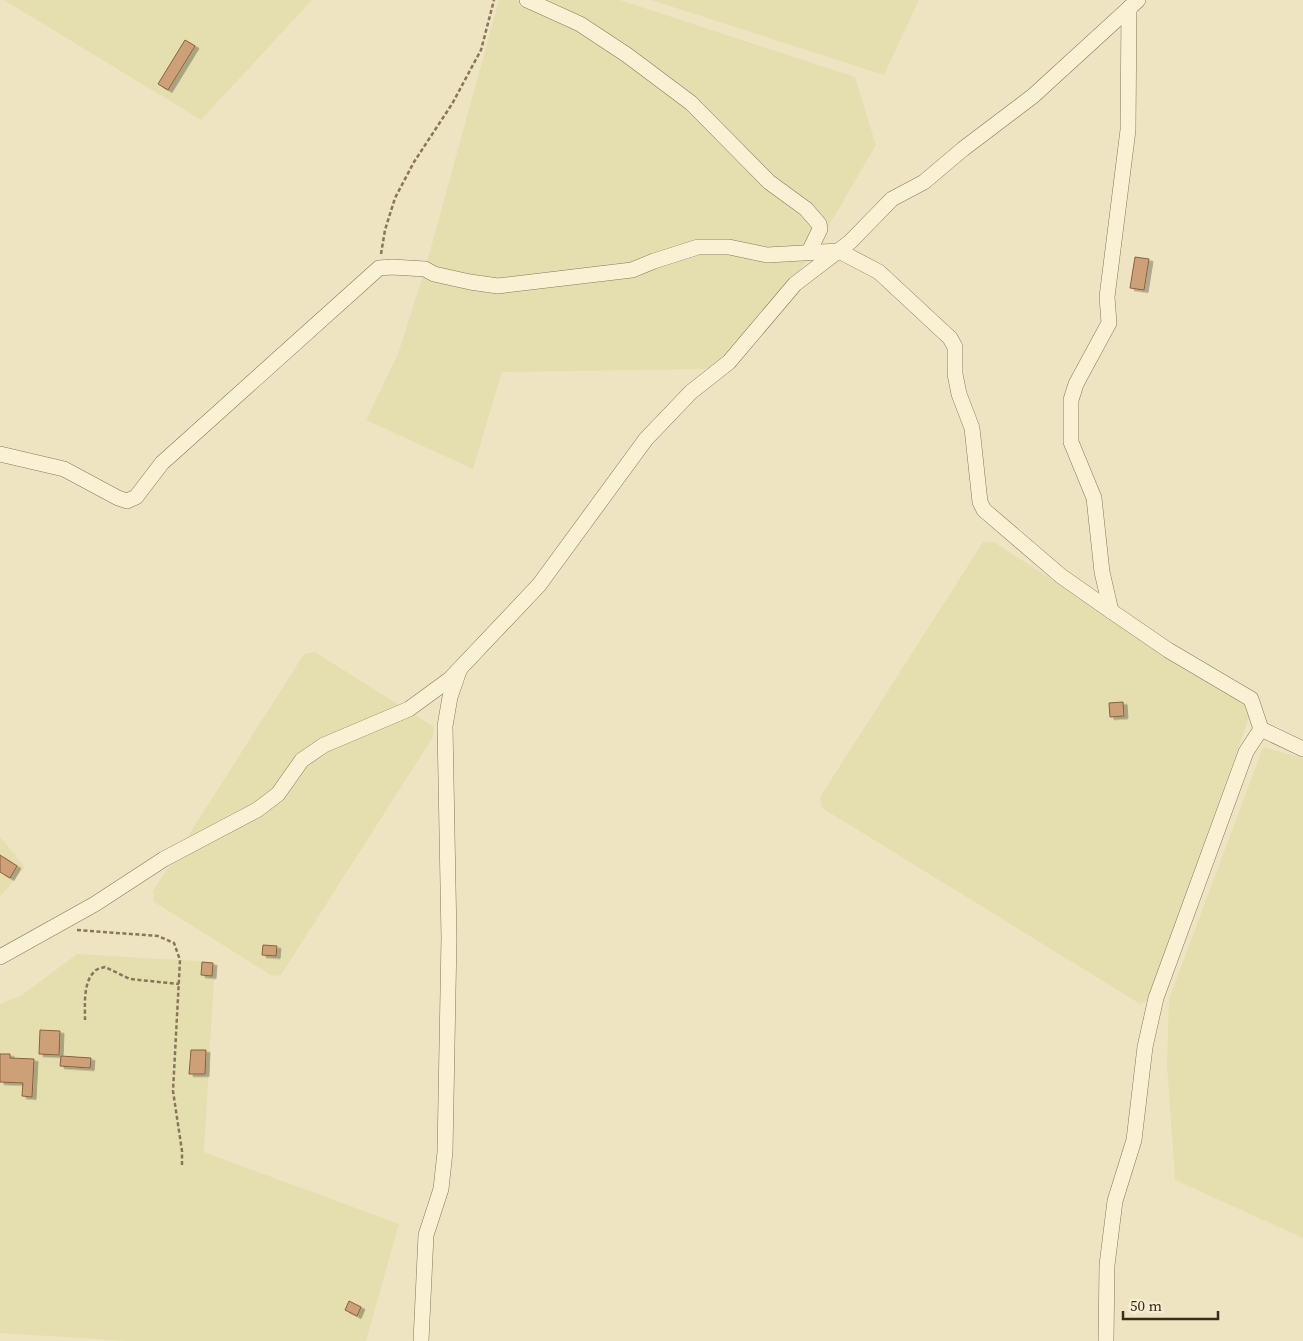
<svg xmlns="http://www.w3.org/2000/svg" width="1303" height="1341" viewBox="0 0 1303 1341" font-family="'Source Serif 4',serif">
	<defs>
		<filter id="shadow"><feDropShadow dx="4" dy="2.5" stdDeviation="0" flood-color="#0004"/></filter>
	</defs>
	<rect width="100%" height="100%" fill="#efe4c2"/>
	<g fill="#e5dfaf">
		<path d="M4,0H312L201,120Z"/>
		<path d="M499,0H620L855,77L876,145L810,258L711,369L502,372L473,469L366,420L398,354L425,269Z"/>
		<path d="M651,0H919L884,75Z"/>
		<path d="M983,542H994L1246,705L1250,715L1147,1001L1140,1004L822,808L820,797Z"/>
		<path d="M315,652L434,727L433,737L281,975L272,976L154,902L153,891L304,654Z"/>
		<path d="M1263,747L1303,758V1238L1175,1180L1167,1065L1169,999Z"/>
		<path d="M0,837L25,867L0,897Z"/>
		<path d="M77,954L215,962L204,1152L399,1224L366,1341H128L0,1333V1004L22,995Z"/>
	</g>
	<g fill="#cea077" stroke="#89603e" filter="url(#shadow)">
		<path d="M185,40L195,46L168,90L158,84Z"/>
		<path d="M1135,257L1149,259L1144,290L1130,288Z"/>
		<path d="M1123,702L1124,716L1110,717L1109,703Z"/>
		<path d="M0,855L17,866L10,878L0,872Z"/>
		<path d="M263,945L277,946L276,956L262,955Z"/>
		<path d="M202,962L213,963L212,976L201,975Z"/>
		<path d="M40,1030L60,1031L59,1055L39,1054Z"/>
		<path d="M191,1050H206L205,1074H189Z"/>
		<path d="M0,1054H10V1058L34,1059L32,1097L22,1096L23,1083L0,1082Z"/>
		<path d="M61,1056L91,1058L90,1068L60,1066Z"/>
		<path d="M349,1301L361,1307L357,1316L345,1310Z"/>
	</g>
	<g fill="none" stroke-linecap="round" stroke-linejoin="round">
		<defs>
			<g id="minor">
				<path d="M527,0L580,24L627,55L691,103L769,182L806,209L819,224L820,229L809,252"/>
				<path d="M1129,8L1128,130L1107,297L1109,323L1076,384L1071,400V442L1094,498L1102,572L1111,611L1168,650L1251,699L1261,729L1303,749"/>
				<path d="M0,454L64,469L118,498L127,501L136,497L162,463L379,268L392,267L425,269L434,274L470,282L498,286L632,270L654,261L698,247H729L767,255L839,251L879,272L950,338L955,347V374L959,394L972,428L980,502L984,510L1061,576L1111,611"/>
				<path d="M0,957L95,904L164,859L257,810L278,794L302,760L324,745L409,709L450,679L539,585L646,439L691,392L729,362L795,284L850,242L892,199L924,182L963,149L1033,96L1138,0"/>
				<path d="M421,1341L426,1235L441,1189L445,1152L449,938L445,726L450,697L459,671"/>
				<path d="M1106,1341L1107,1265L1115,1201L1134,1140L1145,1047L1156,998L1246,752L1261,729"/>
			</g>
		</defs>
		<use href="#minor" stroke="#897559" stroke-width="16"/>
		<g stroke="#897559" stroke-width="2.5" stroke-dasharray="4 2.5" stroke-linecap="butt">
			<path d="M381,254L385,230L395,198L414,162L452,104L481,50L494,0"/>
			<path d="M77,930L158,936L174,943L180,960L173,1091L182,1151V1166"/>
			<path d="M85,1020C85,1005 83,983 94,972C96,969 101,968 105,967L130,979L179,984"/>
		</g>
		<use href="#minor" stroke="#faf1d5" stroke-width="15"/>
	</g>
	<path d="M1123 1311v8h95v-8" fill="none" stroke="#392c1d" stroke-width="2.5"/>
	<text x="1130" y="1311" font-size="15" fill="#392c1d" stroke="#f6eed2" stroke-width="4" paint-order="stroke">50 m</text>
</svg>
